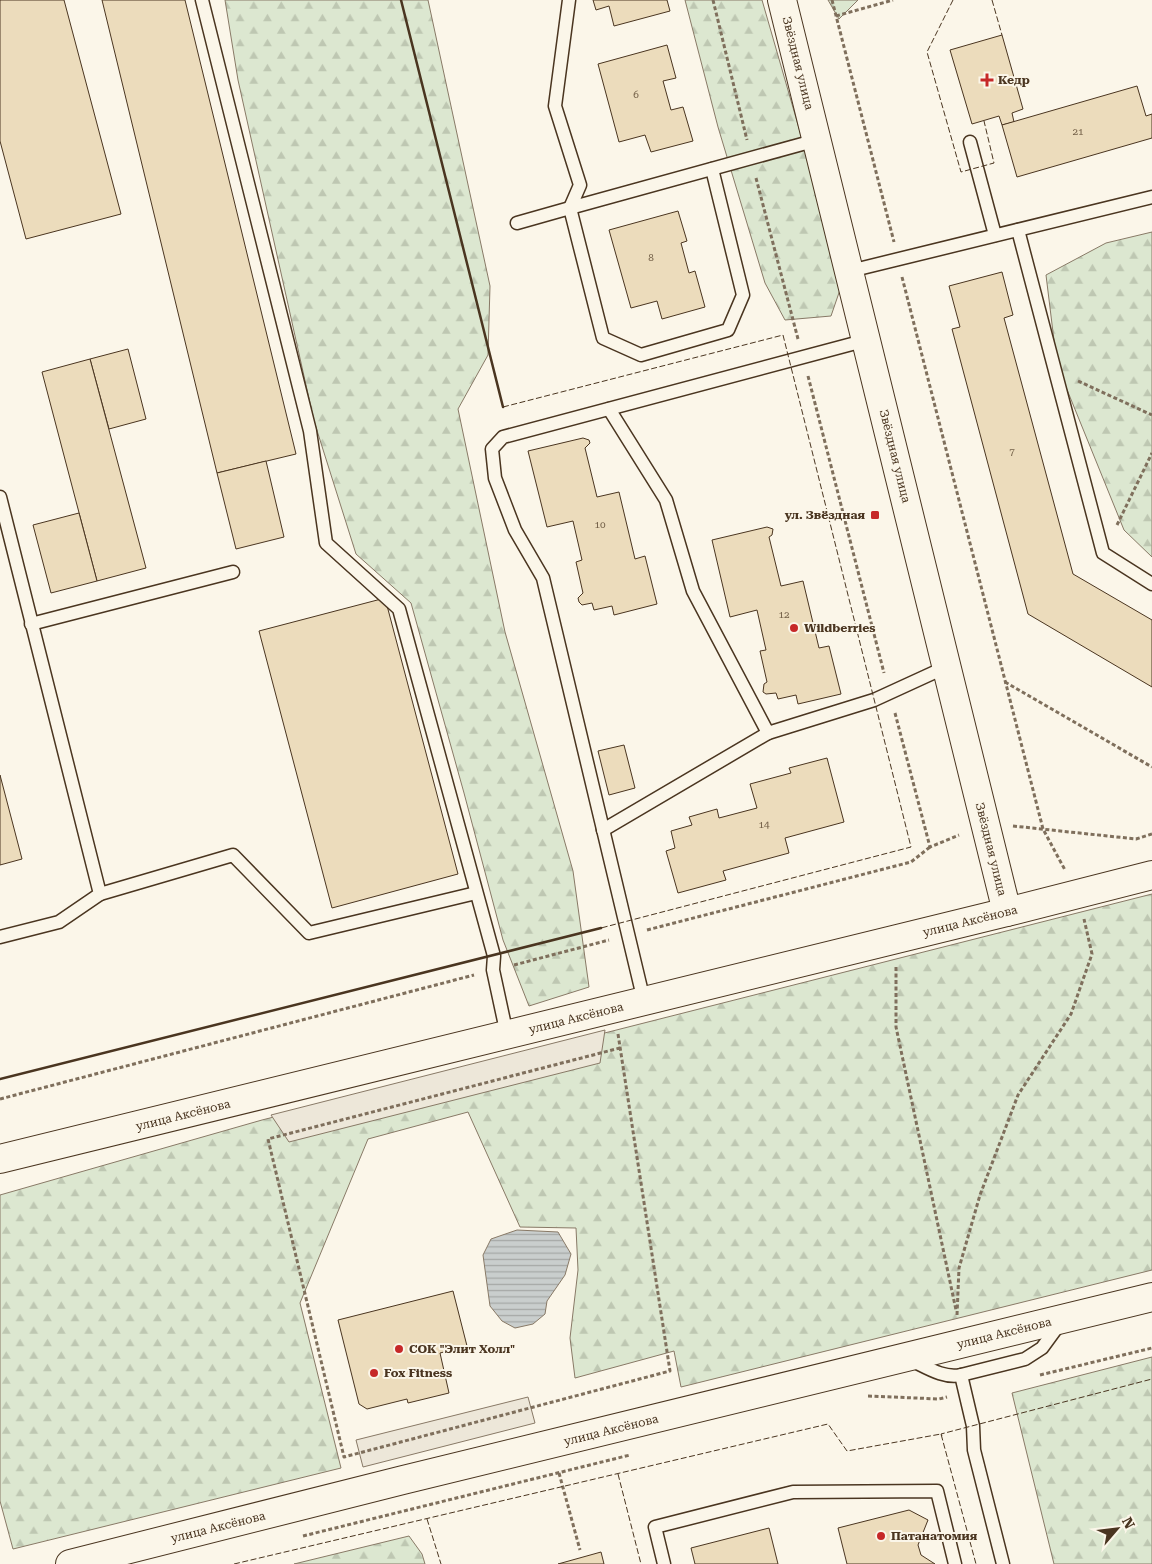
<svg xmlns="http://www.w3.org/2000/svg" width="1152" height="1564" viewBox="0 0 1152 1564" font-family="'Roboto Serif',serif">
	<defs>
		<pattern id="forest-firs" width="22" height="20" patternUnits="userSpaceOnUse" patternTransform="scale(1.25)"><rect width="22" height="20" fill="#dce7d0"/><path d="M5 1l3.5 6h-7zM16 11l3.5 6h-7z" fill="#bec7b2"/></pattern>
		<pattern id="water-rules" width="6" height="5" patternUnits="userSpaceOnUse" patternTransform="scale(1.25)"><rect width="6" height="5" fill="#c9cecd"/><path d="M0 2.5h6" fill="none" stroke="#a5a8a6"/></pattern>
	</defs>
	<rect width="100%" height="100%" fill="#fbf6e9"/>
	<g fill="url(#forest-firs)" stroke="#887966">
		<path d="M225,0H428L490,286L488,355L458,409L505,632L573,871L589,987L529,1006L503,940L464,793L411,603L356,554L314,421L238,80Z"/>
		<path d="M685,0H762L843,281L831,316L785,320L765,283L718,127Z"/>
		<path d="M828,0H858L839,19Z"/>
		<path d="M1152,232V557L1124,530L1057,365L1046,275L1106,243Z"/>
		<path d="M1152,894V1270L681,1387L674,1351L575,1378L570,1338L578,1270L576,1228L520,1227L468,1112L368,1139L300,1303L341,1468L13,1549L0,1501V1195L262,1120Z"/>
		<path d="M1152,1357V1564H1054L1012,1393Z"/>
		<path d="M409,1536L422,1554L425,1564H294Z"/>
	</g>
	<g fill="#ede7d9" stroke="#887966">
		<path d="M605,1030L600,1063L289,1142L271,1115Z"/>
		<path d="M528,1397L535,1423L363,1467L356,1440Z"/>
	</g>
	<path fill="url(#water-rules)" stroke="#887966" d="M517,1230L558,1232L571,1254L565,1275L547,1301L545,1314L533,1324L515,1328L502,1321L490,1306L483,1255L491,1239Z"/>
	<g fill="#ecdcbc" stroke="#4a3520">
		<path d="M0,0H64L121,214L26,239L0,141Z"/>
		<path d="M102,0H185L296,454L217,473Z"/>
		<path d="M593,0H667L670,11L614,26L609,6L596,10Z"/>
		<path d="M1002,35L1023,109L1012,113L1014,122L1002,125L999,116L972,124L950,50Z"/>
		<path d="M667,45L676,78L663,81L671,110L683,107L693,141L651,152L645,135L619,142L598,64Z"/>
		<path d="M1137,86L1146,116L1152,114V138L1017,177L1002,125Z"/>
		<path d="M678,211L687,241L681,243L689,273L695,271L705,307L662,319L657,301L631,308L609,230Z"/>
		<path d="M1002,272L1013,315L1004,318L1073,574L1152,620V687L1028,614L952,329L960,327L949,286Z"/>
		<path d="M128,349L146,419L109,429L90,359Z"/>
		<path d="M90,359L146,568L97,581L42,372Z"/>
		<path d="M583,438L589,440L590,443L585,448L597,497L619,492L635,559L645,556L657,604L614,615L612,606L594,610L592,603L582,605L579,602L578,598L583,593L576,562L582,560L573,521L547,527L528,451Z"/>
		<path d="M266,461L284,537L236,549L217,473Z"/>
		<path d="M79,513L97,581L51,593L33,525Z"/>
		<path d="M767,527L773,529L772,535L769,537L781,586L803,581L819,648L829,646L841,694L798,704L796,695L778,699L776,693L766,694L763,692L764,684L767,682L760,651L766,650L757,610L730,617L712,540Z"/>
		<path d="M385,598L458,874L332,908L259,631Z"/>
		<path d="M624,745L635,788L609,795L598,751Z"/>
		<path d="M827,758L844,822L785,838L789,853L723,871L726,880L678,893L666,851L675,848L671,831L692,825L689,817L717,809L719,818L757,808L750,784L791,773L789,768Z"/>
		<path d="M0,775L22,859L0,865Z"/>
		<path d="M453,1291L467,1346L440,1353L449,1393L408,1403L407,1399L367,1409L359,1404L338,1320Z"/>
		<path d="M909,1510L928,1520L918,1545L921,1555L935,1564H847L838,1528Z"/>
		<path d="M769,1528L778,1564H695L691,1548Z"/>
		<path d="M601,1552L604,1564H558Z"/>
	</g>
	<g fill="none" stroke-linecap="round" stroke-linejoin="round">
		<defs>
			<g id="lane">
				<path d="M202,0L310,431L326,543L399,609L494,956L493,970L507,1035"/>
				<path d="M569,0L555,106L580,185L570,208L817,140"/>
				<path d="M970,142L995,235"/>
				<path d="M517,223L570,208L603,338L641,355L728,330L743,295L712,169"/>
				<path d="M1018,230L1103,553L1152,584"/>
				<path d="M850,271L1152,197"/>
				<path d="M609,409L666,500L693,591L768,733L874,700L946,667"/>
				<path d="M0,497L100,894L59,922L0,937"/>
				<path d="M31,624L233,572"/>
				<path d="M603,830L768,733"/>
				<path d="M100,894L233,855L309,933L476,893"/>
				<path d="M644,1001L543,578L515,530L495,478L492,449L503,437L867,340"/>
				<path d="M911,1360C926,1367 944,1379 961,1375L1025,1359L1042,1348L1061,1322"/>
				<path d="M961,1375L973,1426L974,1450L1003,1564"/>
				<path d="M664,1564L655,1527L793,1492L937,1491L955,1564"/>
			</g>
			<g id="secondary">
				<path d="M782,0L1007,912"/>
				<path d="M0,1159L1007,912L1152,875"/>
				<path d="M70,1564L403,1480L1152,1297"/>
			</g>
		</defs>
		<use href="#lane" stroke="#4a3520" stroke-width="15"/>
		<use href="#secondary" stroke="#4a3520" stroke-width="30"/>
		<g stroke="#7f6f5c" stroke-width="3" stroke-dasharray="4 2.5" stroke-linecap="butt">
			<path d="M713,0L747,140"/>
			<path d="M832,0L894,242"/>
			<path d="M836,16L893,0"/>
			<path d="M756,178L798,339"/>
			<path d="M902,277L1043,829L1065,870"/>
			<path d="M808,376L884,673"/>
			<path d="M1078,381L1152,415"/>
			<path d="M1117,525L1152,453"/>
			<path d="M1005,682L1152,767"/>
			<path d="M895,713L930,847L959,835"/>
			<path d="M1013,826L1136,839L1152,834"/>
			<path d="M647,930L911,862L930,847"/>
			<path d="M514,965L609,940"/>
			<path d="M896,967V1027L956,1310"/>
			<path d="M618,1034L670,1371L344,1457L268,1139L620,1048"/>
			<path d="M0,1099L474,975"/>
			<path d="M957,1315L959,1268L980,1195L1018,1095L1071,1014L1092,954L1084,919"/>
			<path d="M1040,1375L1152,1348"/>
			<path d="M868,1396L939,1399L947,1397"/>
			<path d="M559,1473L580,1550"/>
			<path d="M303,1536L630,1455"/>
		</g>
		<use href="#lane" stroke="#fbf6e9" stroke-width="12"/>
		<use href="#secondary" stroke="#fbf6e9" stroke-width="28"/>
		<g stroke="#4a3520" stroke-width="1" stroke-dasharray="6 2.5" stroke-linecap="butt">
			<path d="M953,0L927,52L961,172L994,163L984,121"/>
			<path d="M992,0L1002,35"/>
			<path d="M503,407L783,335L911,847L601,928"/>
			<path d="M942,1436L941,1434L1152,1379"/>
			<path d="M618,1474L641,1564"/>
			<path d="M427,1519L441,1564"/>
			<path d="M234,1564L828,1424L847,1451L941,1434L976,1564"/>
		</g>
		<g stroke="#4a3520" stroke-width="2.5">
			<path d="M401,0L503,407"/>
			<path d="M0,1079L601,928"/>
		</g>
	</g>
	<g fill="#c62828" stroke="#fbf6e9" stroke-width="2">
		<path d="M984.5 72.5h5v5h5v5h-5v5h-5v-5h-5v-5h5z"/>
		<rect x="870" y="510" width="10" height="10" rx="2.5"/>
		<circle cx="794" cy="628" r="5"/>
		<circle cx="399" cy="1349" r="5"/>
		<circle cx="374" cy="1373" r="5"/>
		<circle cx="881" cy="1536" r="5"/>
	</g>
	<g text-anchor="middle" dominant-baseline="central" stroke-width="4" stroke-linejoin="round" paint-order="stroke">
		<g font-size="10" fill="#725f47">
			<text x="636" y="94">6</text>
			<text x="1078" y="131">21</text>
			<text x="651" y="257">8</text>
			<text x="1012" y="451">7</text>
			<text x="600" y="524">10</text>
			<text x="784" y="614">12</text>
			<text x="764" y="824">14</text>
		</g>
		<g font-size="12" fill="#4a3520" stroke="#fbf6e9">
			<text transform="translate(798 63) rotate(76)">Звёздная улица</text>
			<text transform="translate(895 456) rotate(76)">Звёздная улица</text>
			<text transform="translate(991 849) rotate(76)">Звёздная улица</text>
			<text transform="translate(970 921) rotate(-14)">улица Аксёнова</text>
			<text transform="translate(576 1018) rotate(-14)">улица Аксёнова</text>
			<text transform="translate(183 1115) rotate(-14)">улица Аксёнова</text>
			<text transform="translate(1004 1333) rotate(-14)">улица Аксёнова</text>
			<text transform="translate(611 1430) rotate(-14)">улица Аксёнова</text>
			<text transform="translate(218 1527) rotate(-14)">улица Аксёнова</text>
		</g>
		<g font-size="12" font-weight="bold" fill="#4a3520" stroke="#fbf6e9" text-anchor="start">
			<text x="998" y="80">Кедр</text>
			<text x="865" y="515" text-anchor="end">ул. Звёздная</text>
			<text x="804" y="628">Wildberries</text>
			<text x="409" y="1349">СОК "Элит Холл"</text>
			<text x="384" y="1373">Fox Fitness</text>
			<text x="891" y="1536">Патанатомия</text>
		</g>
	</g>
	<g transform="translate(1117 1529) rotate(62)" stroke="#fbf6e9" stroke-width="4" paint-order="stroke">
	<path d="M0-4L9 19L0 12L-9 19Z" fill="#4a3520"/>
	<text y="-8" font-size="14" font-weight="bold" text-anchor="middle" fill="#4a3520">N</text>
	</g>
</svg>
